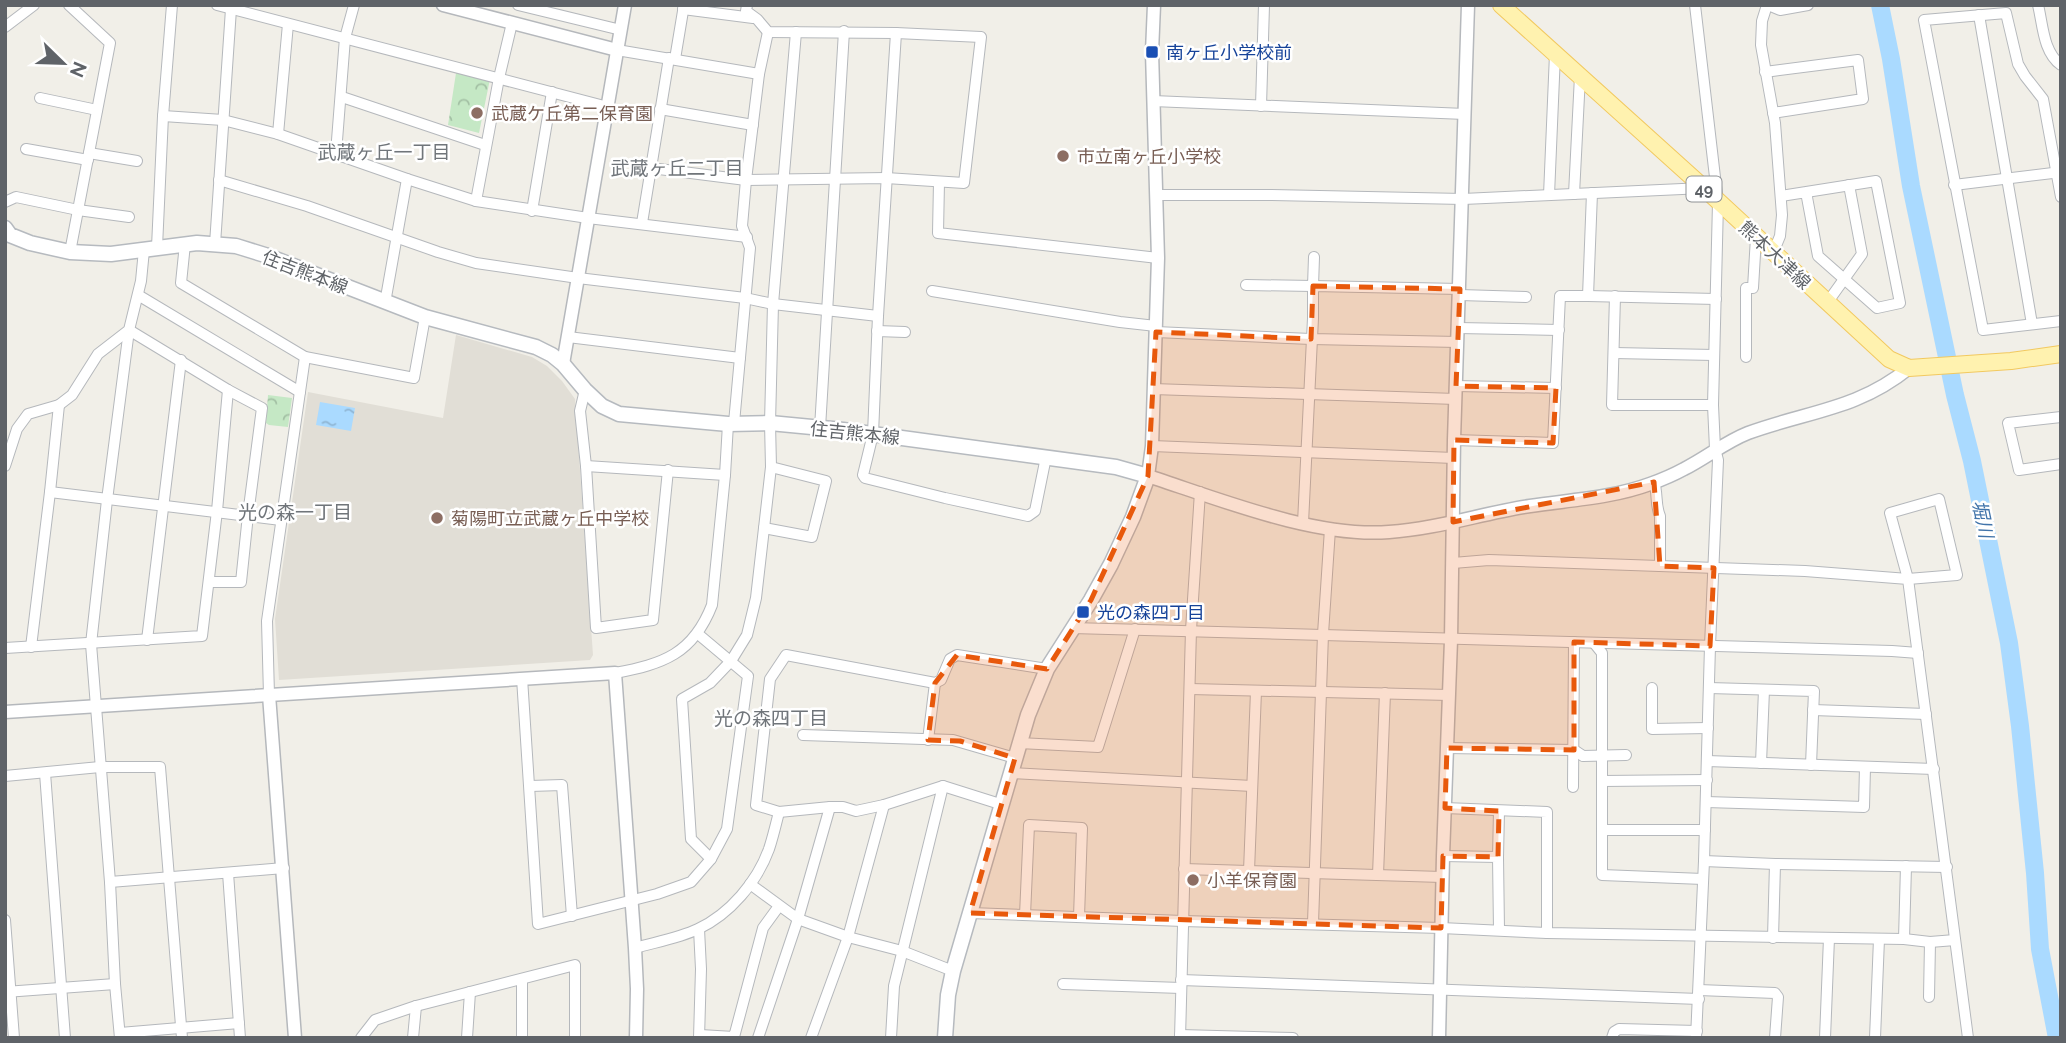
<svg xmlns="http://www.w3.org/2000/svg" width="2066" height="1043" viewBox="0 0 2066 1043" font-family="Raleway,'Noto Sans JP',sans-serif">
	<defs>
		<pattern id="park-crowns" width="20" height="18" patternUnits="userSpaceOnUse" patternTransform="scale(1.75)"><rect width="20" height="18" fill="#c5e8c5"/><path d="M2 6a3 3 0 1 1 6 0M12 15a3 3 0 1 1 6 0" fill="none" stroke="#a3c0a4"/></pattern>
		<pattern id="water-ripples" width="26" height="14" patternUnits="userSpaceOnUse" patternTransform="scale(1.75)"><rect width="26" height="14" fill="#aadaff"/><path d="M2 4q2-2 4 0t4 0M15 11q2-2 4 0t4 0" fill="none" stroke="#8eb4d2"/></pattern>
	</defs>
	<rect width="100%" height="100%" fill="#f1efe8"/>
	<path fill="#e1ded6" d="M456,335L532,357L547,366L562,381L575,399L593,655L590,660L279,680L275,619L308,392L443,418Z"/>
	<g fill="url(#park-crowns)">
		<path d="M456,73L490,79L479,133L448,125Z"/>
		<path d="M268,395L292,398L288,427L269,425L266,423Z"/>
	</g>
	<path fill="url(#water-ripples)" d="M320,402L355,408L351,431L316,425Z"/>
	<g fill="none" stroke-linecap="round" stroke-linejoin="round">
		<path stroke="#aadaff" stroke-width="18" d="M1880,5L1891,59L1911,186L1955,395L1972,461L2009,643L2020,726L2035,873L2040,949L2057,1038"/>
		<defs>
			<g id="minor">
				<path d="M69,5L110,43L70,252"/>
				<path d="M217,5L608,107"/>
				<path d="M518,5L621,30"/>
				<path d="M1695,5L1718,203L1713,405L1715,449L1718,460L1710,646L1704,861L1696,1038"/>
				<path d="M1767,5L1762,21L1761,45L1775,123L1782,215L1780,236L1773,253"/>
				<path d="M1768,5L1780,10L1808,5"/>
				<path d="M2038,5C2043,25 2043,52 2061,65"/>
				<path d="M683,9L753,18"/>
				<path d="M1979,15L2032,324"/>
				<path d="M5,27L34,5"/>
				<path d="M896,33L878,316L873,434L863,475L865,478L945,498L1028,516L1035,511L1046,457"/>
				<path d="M617,50L759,74"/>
				<path d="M675,59L684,5"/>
				<path d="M1765,72L1858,60L1863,99L1773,113"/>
				<path d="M342,97L485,145"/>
				<path d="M40,98L97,110"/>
				<path d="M1153,101L1465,114"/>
				<path d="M1261,106L1264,5"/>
				<path d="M660,109L753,125"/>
				<path d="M163,116L223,120L278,134L407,179L476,201L588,218L747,237"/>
				<path d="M278,134L288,24"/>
				<path d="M26,149L88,160"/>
				<path d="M89,153L137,161"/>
				<path d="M336,153L345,38L354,5"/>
				<path d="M651,168L746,180L886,178L964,183L981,37L896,33L768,32L757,19L746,11L747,5"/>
				<path d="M219,180L307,206L438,252L476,263L578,278L745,298L773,304L878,316"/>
				<path d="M939,182L938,233L1158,258"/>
				<path d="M1954,185L2061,172"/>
				<path d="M1574,194L1580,76"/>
				<path d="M1156,195H1272L1463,199L1704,188"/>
				<path d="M1549,195L1555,54"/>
				<path d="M1781,196L1876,181L1900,303L1877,308L1818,256L1806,192"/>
				<path d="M2061,197L2043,99L2025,76L2018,64L2006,13L1924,20L1983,330L2061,321"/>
				<path d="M476,201L499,78L512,23"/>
				<path d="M5,202L16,197L78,210L129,217"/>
				<path d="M532,211L552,92"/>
				<path d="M642,223L669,58"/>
				<path d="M185,244L181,283L305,357L414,378L425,317"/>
				<path d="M215,244L231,9"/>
				<path d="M157,247L163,116L172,5"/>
				<path d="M1246,285L1313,286L1314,257"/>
				<path d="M932,291L1120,322L1156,326"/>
				<path d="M138,295L300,392"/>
				<path d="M1460,295L1526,297"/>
				<path d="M1588,296L1716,299"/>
				<path d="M1615,296L1612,405H1713"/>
				<path d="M385,303L407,179"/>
				<path d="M1827,303L1862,254L1849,185"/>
				<path d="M1458,328L1559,330"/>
				<path d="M877,331L905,332"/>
				<path d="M1156,332L1311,339L1458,342"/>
				<path d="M568,337L740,358"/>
				<path d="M1614,353L1714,355"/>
				<path d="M1746,357V288H1753L1756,237"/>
				<path d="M1456,386L1556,388"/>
				<path d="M1153,389L1456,399"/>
				<path d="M585,390L580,411L586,466L596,628L653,620L668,470"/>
				<path d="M2061,417L2008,423L2019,470L2061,464"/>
				<path d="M734,423L750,248L742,226L746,180L759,74L768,32"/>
				<path d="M820,428L844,31"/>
				<path d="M1454,440L1553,443L1560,296H1588L1592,193"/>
				<path d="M1152,446L1454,458"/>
				<path d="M5,466L17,429L28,414L59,405L72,395L98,354L129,330L141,281L144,250"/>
				<path d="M586,466L725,475"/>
				<path d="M1654,482C1658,493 1655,505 1660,516V566"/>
				<path d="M50,492L281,520"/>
				<path d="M1939,499L1957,575L1908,579L1890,513Z"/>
				<path d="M1303,523L1313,318V286L1460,289"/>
				<path d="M764,528L812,537L826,481L771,467"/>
				<path d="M1453,563L1489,560L1805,571L1908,579L1968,1038"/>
				<path d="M1072,628L1892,651L1918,653"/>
				<path d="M147,640L181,360"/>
				<path d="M1594,643L1602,653V875L1703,879"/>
				<path d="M31,647L50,492L59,405"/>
				<path d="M5,648L202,636L217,511L228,390"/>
				<path d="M615,673C663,664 693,654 712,605L725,475L728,424"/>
				<path d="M522,678L538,924L657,894L691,882L711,859L727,829L748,676L698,634"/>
				<path d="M1652,688V729L1708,728"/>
				<path d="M1709,688L1814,691L1811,765"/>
				<path d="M1190,689L1449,695"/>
				<path d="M269,695L267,621L305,357"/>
				<path d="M1813,710L1926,714"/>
				<path d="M803,735L953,740L1015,758"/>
				<path d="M928,740L935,683"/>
				<path d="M1019,743L1098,747L1135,629"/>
				<path d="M1447,748L1574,750L1583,756L1626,755"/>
				<path d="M1707,761L1934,769"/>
				<path d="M1761,763L1764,690"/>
				<path d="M45,773L65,1038"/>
				<path d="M1010,773L1252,786"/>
				<path d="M5,776L100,767H160L182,1038"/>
				<path d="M1602,781L1707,780"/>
				<path d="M530,786L562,785L572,916"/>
				<path d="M1573,787L1574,642"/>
				<path d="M1706,802L1864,807L1865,767"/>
				<path d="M1000,804L943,786L884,805L856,811L843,807H830L779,812L756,805L770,679L786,655L935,683L941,680L950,659L957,655L1047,669"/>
				<path d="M1445,808L1547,812V933"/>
				<path d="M1602,830H1705"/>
				<path d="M1443,856L1498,857L1499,930"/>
				<path d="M1498,857L1499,811"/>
				<path d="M711,859L691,839L682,699L710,683L731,661L747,635L756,598L771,467L770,423L773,304L796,32"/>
				<path d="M1704,861L1775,864L1947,867"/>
				<path d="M1184,869L1442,877"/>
				<path d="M1249,871L1256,691"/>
				<path d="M228,873L240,1038"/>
				<path d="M1378,875L1385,693"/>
				<path d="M110,882L284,868"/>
				<path d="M750,884L798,919L848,937L902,951L953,971"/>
				<path d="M970,913L1183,921L1441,928L1547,933L1904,939L1930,942L1955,940"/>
				<path d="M1025,915L1029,825L1082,828L1079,917"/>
				<path d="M5,920L14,1038"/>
				<path d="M1313,923L1323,634L1330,529"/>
				<path d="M699,929L701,969L699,1038"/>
				<path d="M1773,938L1775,864"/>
				<path d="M1904,939L1906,866"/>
				<path d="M635,948C656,942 679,938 698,929C730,914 757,882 769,849C773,837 776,824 779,812"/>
				<path d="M1181,980L1699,999"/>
				<path d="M1063,984L1181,988"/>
				<path d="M1699,990L1775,993L1778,997L1775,1038"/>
				<path d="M5,992L115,984"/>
				<path d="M1929,997L1930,942"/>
				<path d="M120,1033L239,1023"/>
				<path d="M700,1035L734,1037L763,928L779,906"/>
				<path d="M1180,1035L1293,1038"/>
				<path d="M120,1038L115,984L110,882L91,644L107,500L129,330L228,390L262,408L248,515L241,582H209"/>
				<path d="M361,1038L375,1020L416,1006L575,965V1038"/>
				<path d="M413,1038L416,1006"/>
				<path d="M467,1038L470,992"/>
				<path d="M522,1038V979"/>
				<path d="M758,1038L798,919L830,807"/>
				<path d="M811,1038L848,937L884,805"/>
				<path d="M891,1038L894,986L943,786"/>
				<path d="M1180,1038L1191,630L1200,492"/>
				<path d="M1612,1038L1614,1032L1619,1029L1697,1031"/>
				<path d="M1825,1038L1829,938"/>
				<path d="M1875,1038L1879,939"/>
			</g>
			<g id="tertiary">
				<path d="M443,5L617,50"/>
				<path d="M1154,5L1152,52L1158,258L1152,446L1148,476C1219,499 1315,538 1389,532C1437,529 1483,513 1530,506C1570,500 1612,498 1650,484C1661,480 1673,475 1684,469C1706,458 1725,442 1748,433C1808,411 1857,410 1909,368"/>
				<path d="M563,364L625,5"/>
				<path d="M269,695L295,1038"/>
				<path d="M5,712L615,673L635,948L637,989L636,1038"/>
				<path d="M1439,1038L1443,856L1451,640L1454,440L1468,5"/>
			</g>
			<path id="secondary" d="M5,228L10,235L30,243L70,252L111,254L197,243L236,246L265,255L425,317L536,347L552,355L563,364L585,390L602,406L619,414L728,424L770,423L843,430L1116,467L1148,476L1133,517L1111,564L1091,600L1047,669L1028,715L953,971L948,995L945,1038"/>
			<path id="primary" d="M1501,5L1704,188L1889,359L1909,368L2011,361L2061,354"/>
		</defs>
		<use href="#minor" stroke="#b5b8bc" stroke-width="12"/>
		<use href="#tertiary" stroke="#b5b8bc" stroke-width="15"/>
		<use href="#secondary" stroke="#b6babf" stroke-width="17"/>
		<use href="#primary" stroke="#f2c960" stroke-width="18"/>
		<use href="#minor" stroke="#fff" stroke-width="10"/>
		<use href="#tertiary" stroke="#fff" stroke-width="12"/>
		<use href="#secondary" stroke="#fff" stroke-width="14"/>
		<use href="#primary" stroke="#fff2af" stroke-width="16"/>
	</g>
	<path fill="#e8590c" fill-opacity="0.2" stroke="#e8590c" stroke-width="5" stroke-dasharray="14 9" stroke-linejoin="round" d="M1313,286L1460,289L1456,386L1556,388L1553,443L1454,440L1453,522L1654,482L1660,566L1714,568L1710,646L1574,642V750L1447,748L1445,808L1499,811L1498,857L1443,856L1441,928L970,913L1015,758L960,741L928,740L935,683L957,655L1047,669L1091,600L1148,476L1156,332L1311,339Z"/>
	<g fill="#1a4fb4" stroke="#fff" stroke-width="2.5">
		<rect x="1145" y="45" width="14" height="14" rx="3.5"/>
		<rect x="1076" y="605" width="14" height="14" rx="3.5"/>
	</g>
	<g fill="#8d6e63" stroke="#fff" stroke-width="2.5">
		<circle cx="477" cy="113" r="7"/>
		<circle cx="1063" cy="156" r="7"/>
		<circle cx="437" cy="518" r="7"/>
		<circle cx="1193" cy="880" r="7"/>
	</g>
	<g text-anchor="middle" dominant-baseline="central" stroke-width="5" stroke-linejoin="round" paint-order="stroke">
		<rect fill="#fff" stroke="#8f9295" stroke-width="2" x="1686.5" y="176.5" width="35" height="25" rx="5"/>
		<g font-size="16" font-weight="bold" fill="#5f6368">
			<text x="1704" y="189">49</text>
		</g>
		<g font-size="18" fill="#164399" stroke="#fff" text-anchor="start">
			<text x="1166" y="52">南ヶ丘小学校前</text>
			<text x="1097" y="612">光の森四丁目</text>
		</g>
		<g font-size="18" fill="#785e54" stroke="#fff" text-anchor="start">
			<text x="491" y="113">武蔵ケ丘第二保育園</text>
			<text x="1077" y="156">市立南ヶ丘小学校</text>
			<text x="451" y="518">菊陽町立武蔵ヶ丘中学校</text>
			<text x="1207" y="880">小羊保育園</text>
		</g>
		<g font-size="18" fill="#5f6368" stroke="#fff">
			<text transform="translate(1775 255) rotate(43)">熊本大津線</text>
			<text transform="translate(305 272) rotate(21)">住吉熊本線</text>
			<text transform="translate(855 433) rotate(6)">住吉熊本線</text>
		</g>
		<g font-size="19" fill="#70757a" stroke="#fff">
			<text x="384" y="152">武蔵ヶ丘一丁目</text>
			<text x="677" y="168">武蔵ヶ丘二丁目</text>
			<text x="295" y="512">光の森一丁目</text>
			<text x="771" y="718">光の森四丁目</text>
		</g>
		<g font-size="19" font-style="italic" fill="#4174aa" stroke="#fff">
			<text transform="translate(1983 519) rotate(78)">堀川</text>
		</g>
	</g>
	<rect width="2066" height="1043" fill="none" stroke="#5f6368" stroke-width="14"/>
	<g transform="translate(63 63) rotate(113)" stroke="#ffffff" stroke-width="5" paint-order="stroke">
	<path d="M0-5L12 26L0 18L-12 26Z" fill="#5f6368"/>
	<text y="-10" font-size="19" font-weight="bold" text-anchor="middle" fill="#5f6368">N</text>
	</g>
</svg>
